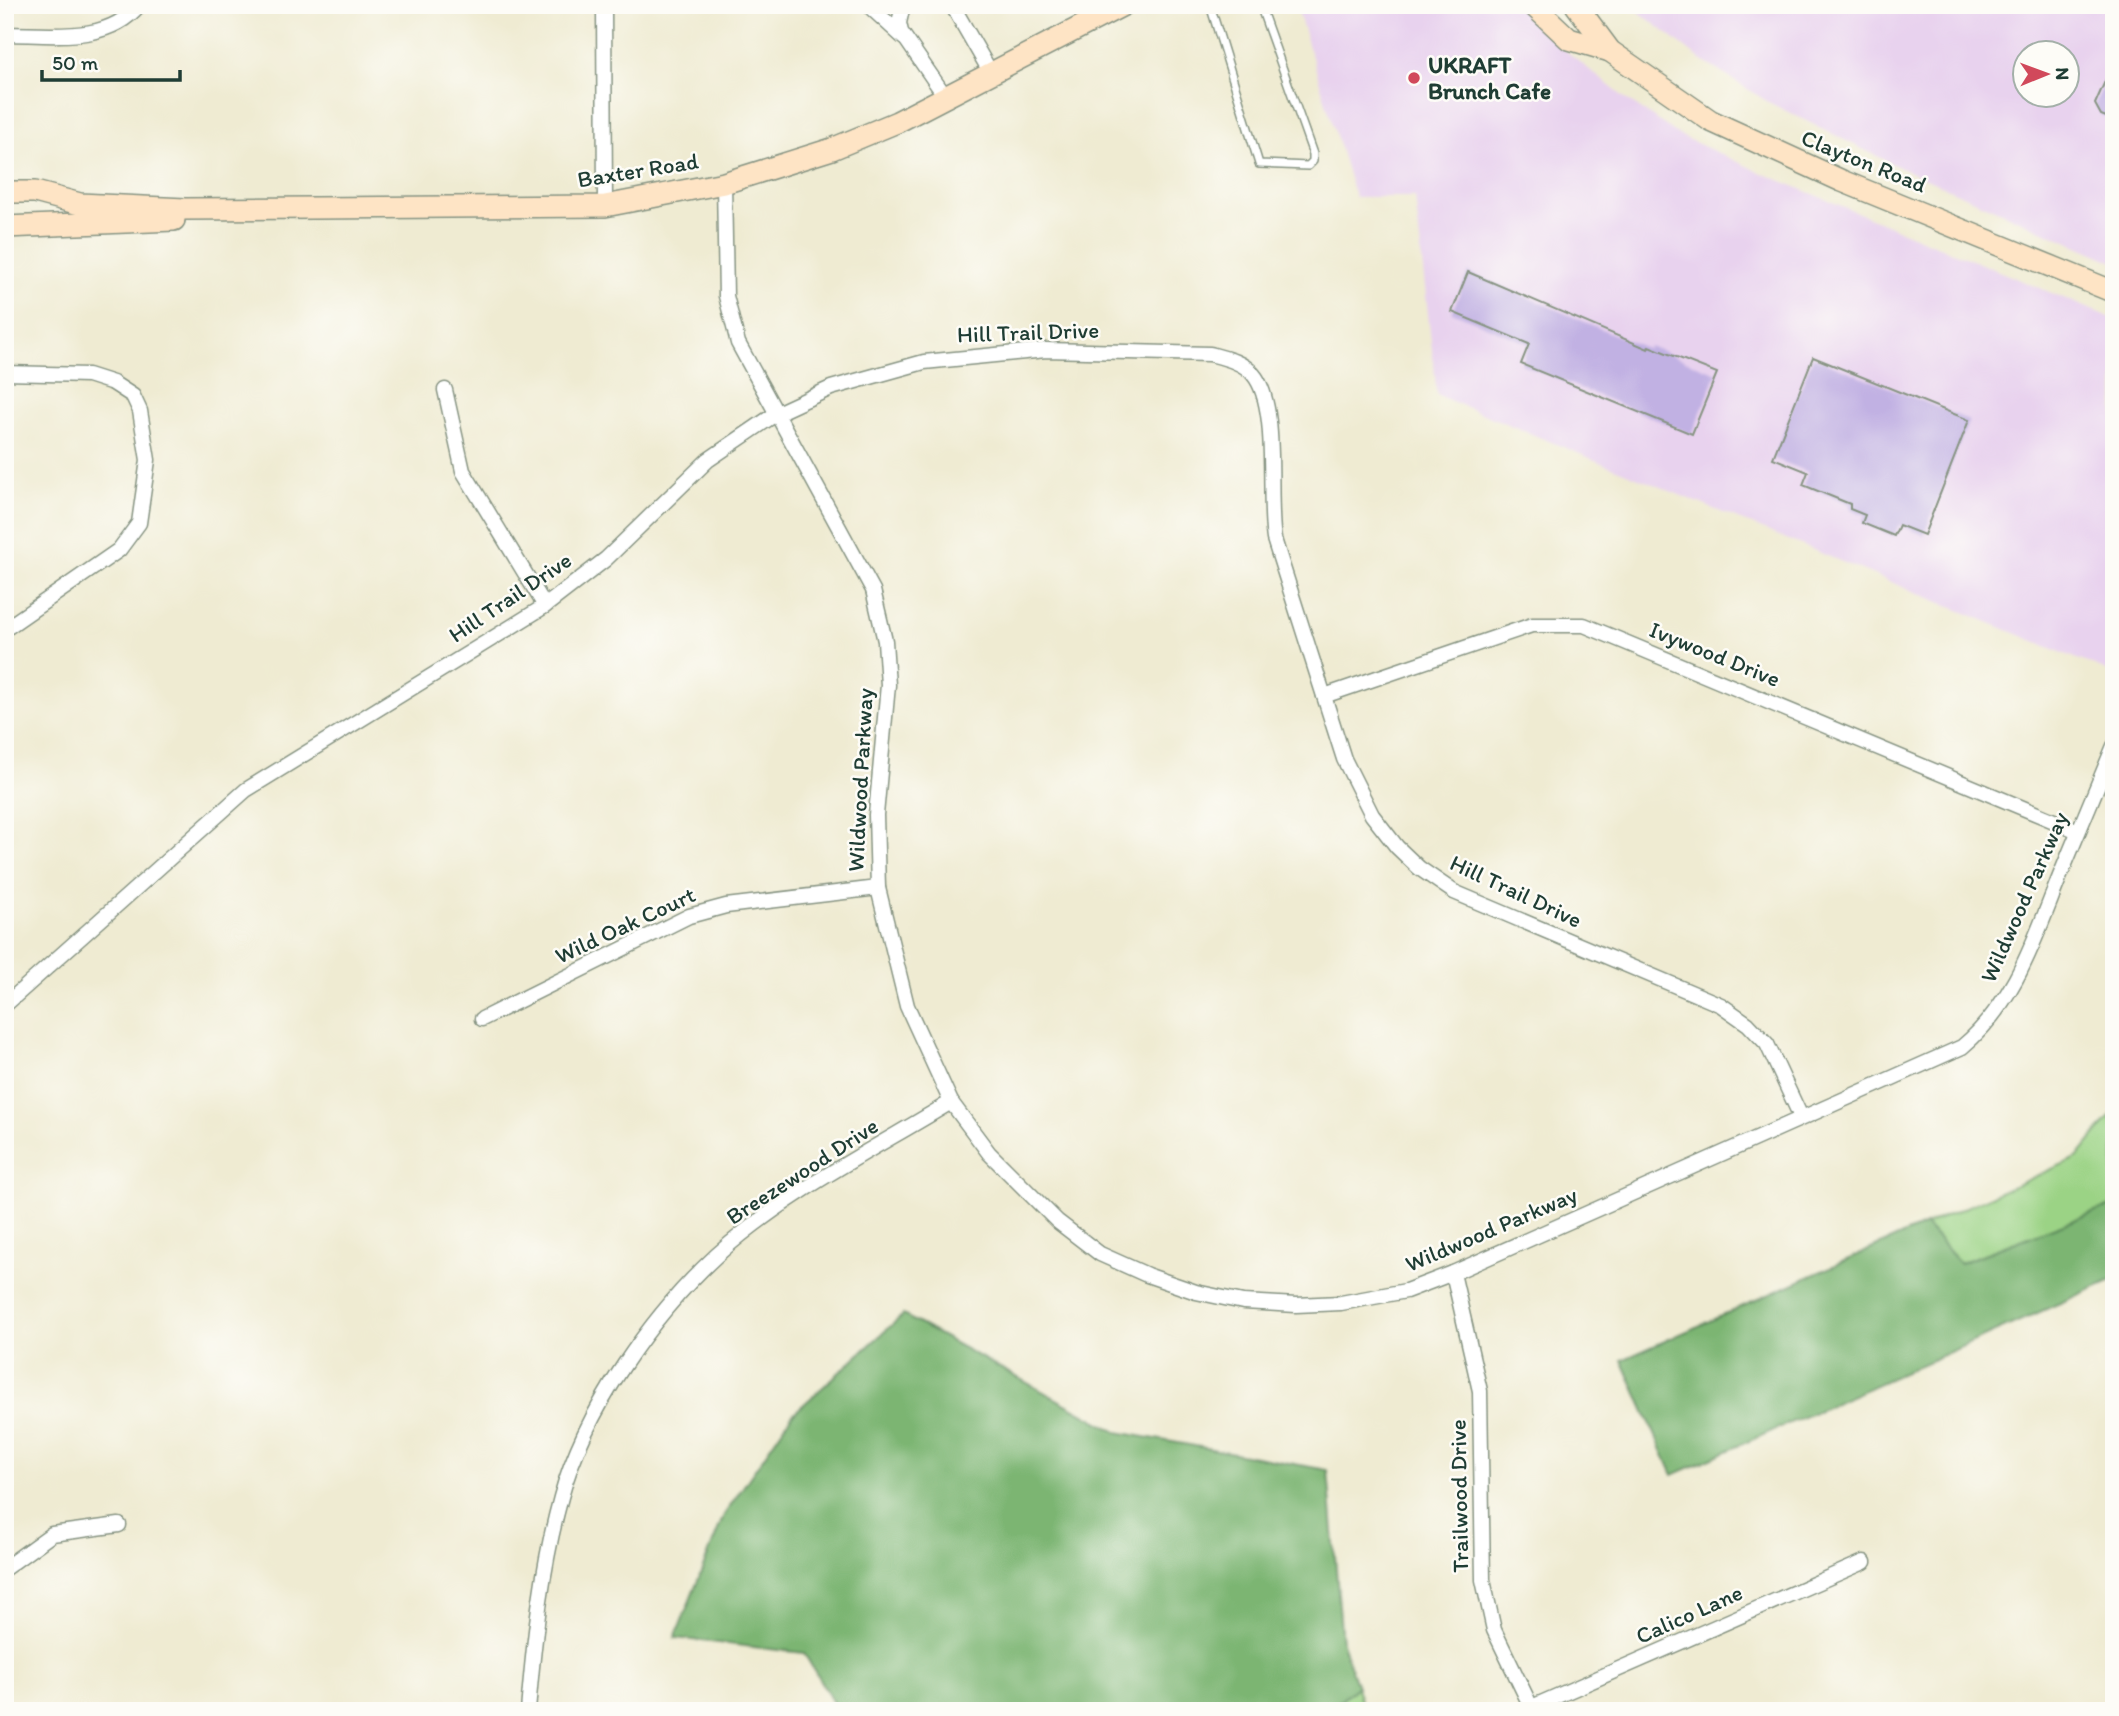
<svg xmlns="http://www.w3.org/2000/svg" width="2119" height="1716" viewBox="0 0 2119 1716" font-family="Itim,sans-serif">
	<rect width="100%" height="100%" fill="#fdfcf7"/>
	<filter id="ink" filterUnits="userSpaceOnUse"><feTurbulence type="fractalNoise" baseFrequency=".0143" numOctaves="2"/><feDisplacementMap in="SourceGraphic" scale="14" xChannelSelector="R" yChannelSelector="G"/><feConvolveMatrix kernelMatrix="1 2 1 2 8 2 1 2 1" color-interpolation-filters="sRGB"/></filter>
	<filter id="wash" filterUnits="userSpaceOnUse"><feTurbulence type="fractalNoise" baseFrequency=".00686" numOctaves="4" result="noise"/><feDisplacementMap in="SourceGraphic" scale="28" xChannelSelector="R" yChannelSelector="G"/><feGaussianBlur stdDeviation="1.57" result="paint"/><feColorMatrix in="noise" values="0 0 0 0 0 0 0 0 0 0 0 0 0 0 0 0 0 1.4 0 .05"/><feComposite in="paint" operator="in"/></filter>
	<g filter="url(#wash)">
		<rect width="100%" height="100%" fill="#efebd2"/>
		<g fill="#e8d2ee" fill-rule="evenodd">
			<path d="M1296,5H1518L1565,50L1626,99L1679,135L1760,172L2114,319V674L1437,395L1415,197H1355Z"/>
			<path d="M1630,5H2114V262L1901,168L1770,103L1701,60ZM2024,52H2066V94H2024Z"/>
		</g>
		<g fill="#9bd385" stroke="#5d885c" stroke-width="2">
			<path d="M2114,1112V1205L1960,1263L1925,1225L2077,1158Z"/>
			<path d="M1357,1687L1364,1711H1328Z"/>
		</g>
		<g fill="#7cb572" stroke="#4e7953" stroke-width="2">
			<path d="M2114,1205V1279L1673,1475L1622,1360L1925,1225L1960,1263Z"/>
			<path d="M903,1315L1117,1432L1328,1470L1342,1643L1357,1687L1328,1711H838L804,1653L675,1638L724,1515L792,1415Z"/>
		</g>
		<g id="blocks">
			<g fill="#c1b1e3">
				<path d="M2114,61V120L2101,115L2095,104Z"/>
				<path d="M1468,272L1648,349L1649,346L1717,373L1692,434L1521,364L1529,344L1452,312Z"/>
				<path d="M1813,357L1969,420L1924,535L1899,525L1894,536L1862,523L1865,515L1850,509V504L1803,485L1808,472L1773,458Z"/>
			</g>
		</g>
	</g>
	<g filter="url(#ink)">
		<use href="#blocks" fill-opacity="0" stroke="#879483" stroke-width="2"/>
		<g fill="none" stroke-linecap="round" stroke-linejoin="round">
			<defs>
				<path id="lane" d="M1210,5L1259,164L1308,166L1313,161V154L1260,5"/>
				<g id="street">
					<path d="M604,5L605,206"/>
					<path d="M868,5L904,38"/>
					<path d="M903,5L899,23L901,32L945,96"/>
					<path d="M952,5L991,73"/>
					<path d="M5,34C50,34 108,44 139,5"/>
					<path d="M724,183L726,296L738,343L873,590L885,641L888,685L876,815L878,888L907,1006L951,1102L989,1153L1057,1221L1100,1254L1147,1275L1196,1292L1243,1302L1296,1305L1341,1303L1406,1291L1453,1273L1962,1047C2015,1003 2035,938 2060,876C2078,833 2096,789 2114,746"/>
					<path d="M5,373L88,375L113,383L133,396L140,411L148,460L139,523L119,550L5,629"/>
					<path d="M445,390L463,471L545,606"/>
					<path d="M1324,696L1532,625H1584L2078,831"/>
					<path d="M5,1005L246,790L545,606L606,559L708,460L777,413L831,388L924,362L1046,350L1210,354C1225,358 1243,362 1253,374C1280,405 1267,496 1274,539L1344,759L1372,815L1397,847L1419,868L1454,892L1721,1005L1748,1024L1767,1044L1801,1117"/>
					<path d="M482,1019L689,916L726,906L878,888"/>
					<path d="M1453,1273L1480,1391L1483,1580L1494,1630L1533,1711"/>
					<path d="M5,1568L52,1534L119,1525"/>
					<path d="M1532,1707L1864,1562"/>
					<path d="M528,1711C534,1639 542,1566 561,1497C584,1411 652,1315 717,1255C784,1194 874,1149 951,1102"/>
				</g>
				<g id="secondary">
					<path d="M1533,5L1569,39L1610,51"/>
					<path d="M1576,5L1610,51L1711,121L1842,181L2114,292"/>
					<path d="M5,192H35L80,204L185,209L605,206L724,183L832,149L897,122L1123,5"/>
					<path d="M5,227L174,220"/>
				</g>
			</defs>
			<use href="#lane" stroke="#879483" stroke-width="10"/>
			<use href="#street" stroke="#879483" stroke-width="17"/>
			<use href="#secondary" stroke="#879483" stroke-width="24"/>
			<use href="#lane" stroke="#fff" stroke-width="7"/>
			<use href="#street" stroke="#fff" stroke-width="14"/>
			<use href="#secondary" stroke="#fee4c5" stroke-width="21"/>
		</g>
	</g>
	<circle fill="#d1495b" stroke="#fdfcf7" stroke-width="2.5" cx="1414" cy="78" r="7"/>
	<g text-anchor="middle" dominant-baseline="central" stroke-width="5" stroke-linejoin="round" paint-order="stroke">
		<g font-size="23" font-weight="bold" fill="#1f3d34" stroke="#fdfcf7" text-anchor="start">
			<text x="1428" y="65">UKRAFT<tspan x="1428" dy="26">Brunch Cafe</tspan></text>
		</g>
		<g font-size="23" fill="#1f3d34" stroke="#fdfcf7">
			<text transform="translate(1864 161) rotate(22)">Clayton Road</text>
			<text transform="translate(638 170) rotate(-9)">Baxter Road</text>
			<text transform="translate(1028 332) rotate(-2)">Hill Trail Drive</text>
			<text transform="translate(510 597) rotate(-34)">Hill Trail Drive</text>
			<text transform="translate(1715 654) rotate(22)">Ivywood Drive</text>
			<text transform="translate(860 780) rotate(-87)">Wildwood Parkway</text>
			<text transform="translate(1516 891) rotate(25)">Hill Trail Drive</text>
			<text transform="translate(2024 897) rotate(-66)">Wildwood Parkway</text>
			<text transform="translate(625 925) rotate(-25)">Wild Oak Court</text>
			<text transform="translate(802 1171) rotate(-33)">Breezewood Drive</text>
			<text transform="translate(1491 1229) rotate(-23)">Wildwood Parkway</text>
			<text transform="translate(1459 1496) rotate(-91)">Trailwood Drive</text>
			<text transform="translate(1689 1614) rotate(-24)">Calico Lane</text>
		</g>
	</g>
	<rect width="2119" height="1716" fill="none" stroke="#fdfcf7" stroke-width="28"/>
	<g transform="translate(2046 74) rotate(89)"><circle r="33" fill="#fdfcf7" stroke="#a4b0a9" stroke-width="2"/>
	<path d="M0-5L12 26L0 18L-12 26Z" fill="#d1495b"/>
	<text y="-10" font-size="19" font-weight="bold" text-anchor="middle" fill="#1f3d34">N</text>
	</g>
	<path d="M42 70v10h138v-10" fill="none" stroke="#1f3d34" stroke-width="3.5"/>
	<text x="52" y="70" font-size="21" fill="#1f3d34" stroke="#fdfcf7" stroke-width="5" paint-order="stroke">50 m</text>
</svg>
